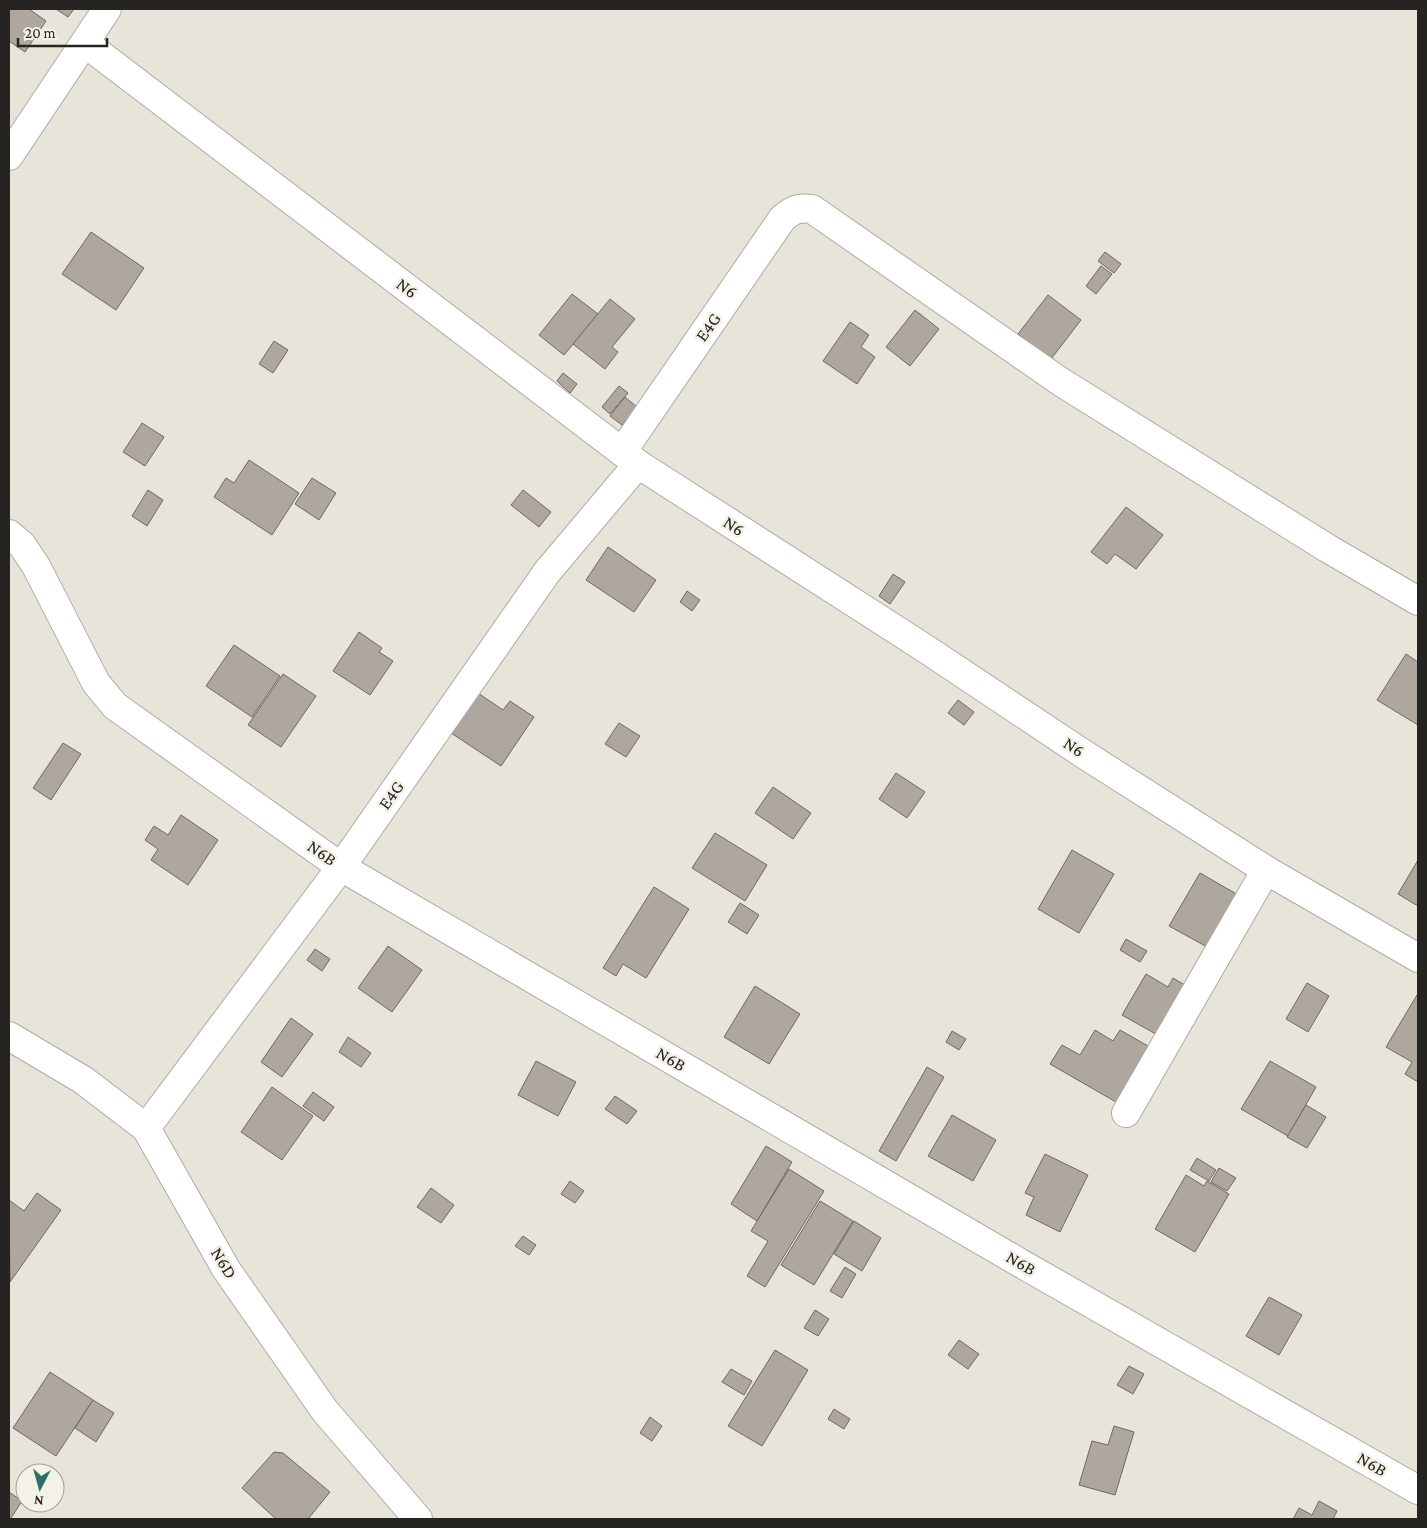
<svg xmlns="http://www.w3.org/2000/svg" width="1427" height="1528" viewBox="0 0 1427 1528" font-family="'Crimson Pro',serif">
	<rect width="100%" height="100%" fill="#e7e4da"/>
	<g fill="#aea79f" stroke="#6f6861">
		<path d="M9,9H29L46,21L25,52L9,41Z"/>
		<path d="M56,9H74L68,17Z"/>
		<path d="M91,232L144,268L116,310L62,274Z"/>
		<path d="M1105,252L1121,264L1114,273L1098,261Z"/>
		<path d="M1101,266L1112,274L1096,294L1086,286Z"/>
		<path d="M572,294L598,314L564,355L539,335Z"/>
		<path d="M1048,295L1081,320L1051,359L1018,334Z"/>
		<path d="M610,299L635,319L612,347L618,352L605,369L573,344Z"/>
		<path d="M915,310L939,329L910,366L886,347Z"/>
		<path d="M850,322L869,335L861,347L875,357L857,384L823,361Z"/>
		<path d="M274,341L288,350L273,373L259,364Z"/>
		<path d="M563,373L577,384L570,393L557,381Z"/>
		<path d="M619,386L628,393L610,414L602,407Z"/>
		<path d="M625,397L637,407L622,425L610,416Z"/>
		<path d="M142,423L164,437L145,466L123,452Z"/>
		<path d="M249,460L299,493L272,535L214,497L226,478L234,483Z"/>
		<path d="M312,478L336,493L319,520L295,504Z"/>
		<path d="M148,490L163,500L147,526L132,516Z"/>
		<path d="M523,490L551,512L539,527L511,505Z"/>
		<path d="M1126,507L1163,535L1136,569L1115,554L1107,564L1091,552Z"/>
		<path d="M608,547L656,580L634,612L586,580Z"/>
		<path d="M893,574L905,582L890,604L879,596Z"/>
		<path d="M687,591L700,600L692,611L680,602Z"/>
		<path d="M359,632L382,648L379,652L393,661L370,695L333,671Z"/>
		<path d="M234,645L280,676L252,717L206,686Z"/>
		<path d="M1406,654L1418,662V725L1377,700Z"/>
		<path d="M283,674L316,696L281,747L248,725Z"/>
		<path d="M472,689L503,710L510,701L534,717L501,766L445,729Z"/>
		<path d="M958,700L974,712L964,725L948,713Z"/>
		<path d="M619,723L640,736L626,757L605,744Z"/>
		<path d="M63,743L81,754L51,800L33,788Z"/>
		<path d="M896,773L925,792L907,818L879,799Z"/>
		<path d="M773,787L811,813L793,839L755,813Z"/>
		<path d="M181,815L218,840L188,885L151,860L158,849L145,840L154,826L168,835Z"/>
		<path d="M715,833L767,865L745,901L692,868Z"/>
		<path d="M1072,850L1114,874L1079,933L1038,909Z"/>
		<path d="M1418,860V906L1398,894Z"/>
		<path d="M1200,873L1240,896L1209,948L1169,926Z"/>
		<path d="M654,887L689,909L646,978L623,964L616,976L603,968Z"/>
		<path d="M740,903L759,915L747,934L728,922Z"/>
		<path d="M1126,939L1147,951L1140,962L1120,950Z"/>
		<path d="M388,946L422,970L392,1012L358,988Z"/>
		<path d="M315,949L330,959L322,971L307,960Z"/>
		<path d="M1146,974L1168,987L1173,978L1190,988L1161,1037L1122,1015Z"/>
		<path d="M1307,983L1329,996L1308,1032L1286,1019Z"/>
		<path d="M755,986L800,1014L769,1064L724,1037Z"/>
		<path d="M1417,995L1418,996V1082L1405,1074L1412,1062L1386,1047Z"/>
		<path d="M291,1018L313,1034L282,1077L261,1062Z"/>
		<path d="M1095,1030L1113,1041L1120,1030L1148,1046L1116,1102L1050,1064L1062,1045L1080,1055Z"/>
		<path d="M952,1031L966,1039L959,1050L946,1042Z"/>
		<path d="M348,1037L371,1053L361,1067L339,1052Z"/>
		<path d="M536,1061L576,1082L558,1116L518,1095Z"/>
		<path d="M1270,1061L1316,1087L1288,1136L1241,1109Z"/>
		<path d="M927,1067L944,1077L896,1161L879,1151Z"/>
		<path d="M272,1087L313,1116L282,1160L241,1132Z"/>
		<path d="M313,1092L334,1107L324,1121L303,1106Z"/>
		<path d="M615,1096L637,1111L627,1124L605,1109Z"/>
		<path d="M1306,1105L1326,1117L1307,1148L1287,1137Z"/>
		<path d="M952,1115L996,1140L973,1181L928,1156Z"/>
		<path d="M766,1146L792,1162L757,1221L731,1204Z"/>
		<path d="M1045,1154L1088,1175L1060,1232L1026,1215L1034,1197L1025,1193Z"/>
		<path d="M1197,1158L1216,1170L1209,1181L1190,1170Z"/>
		<path d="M1219,1168L1236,1178L1227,1191L1211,1182Z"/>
		<path d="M789,1169L824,1191L765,1287L747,1276L768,1241L751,1231Z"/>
		<path d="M1186,1175L1204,1186L1207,1181L1229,1194L1195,1252L1155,1229Z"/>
		<path d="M570,1181L584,1191L575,1203L561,1194Z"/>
		<path d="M431,1188L454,1205L441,1223L417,1207Z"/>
		<path d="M37,1193L61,1210L10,1282L9,1200L24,1211Z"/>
		<path d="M820,1201L853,1221L814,1285L781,1265Z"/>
		<path d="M854,1221L881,1238L862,1271L834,1254Z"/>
		<path d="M523,1236L536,1245L529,1255L515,1246Z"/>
		<path d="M845,1267L856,1274L842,1298L830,1291Z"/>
		<path d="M1269,1297L1302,1315L1279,1355L1246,1336Z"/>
		<path d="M815,1310L829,1319L818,1336L804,1328Z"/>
		<path d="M959,1340L979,1354L968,1369L948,1355Z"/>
		<path d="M775,1350L808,1370L762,1446L728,1426Z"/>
		<path d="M1129,1366L1144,1374L1133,1394L1117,1385Z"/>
		<path d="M731,1369L752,1381L744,1395L722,1382Z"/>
		<path d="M50,1372L93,1400L56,1456L13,1428Z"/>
		<path d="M93,1400L114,1413L96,1442L75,1428Z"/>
		<path d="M834,1409L850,1419L844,1429L828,1419Z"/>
		<path d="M650,1417L662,1426L652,1441L640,1433Z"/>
		<path d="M1114,1426L1134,1432L1115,1495L1079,1485L1092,1441L1108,1445Z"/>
		<path d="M274,1452L283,1453L330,1492L308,1519H276L242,1488Z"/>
		<path d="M9,1492L22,1501L11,1518L13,1519H9Z"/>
		<path d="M1319,1501L1337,1511L1333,1519H1293L1299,1508L1312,1515Z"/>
	</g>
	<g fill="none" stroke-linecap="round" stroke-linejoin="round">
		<defs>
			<g id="minor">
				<path d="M85,43L638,464L926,649L1082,753L1266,870L1418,958"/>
				<path d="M9,156L107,9"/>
				<path d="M622,452L782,219C792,210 798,207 812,209L1061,382L1327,548L1418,601"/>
				<path d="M9,534L22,545L36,566L96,683L115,706L341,867L1022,1264L1418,1490"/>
				<path d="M9,1036L83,1080L146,1128L226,1269L325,1411L418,1519"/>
				<path d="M1126,1113L1266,870"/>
				<path d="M146,1128L341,867L547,572L638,464"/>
			</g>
		</defs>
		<use href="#minor" stroke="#aeaba2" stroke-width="30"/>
		<use href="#minor" stroke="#fff" stroke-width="28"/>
	</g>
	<g text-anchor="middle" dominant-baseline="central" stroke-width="5" stroke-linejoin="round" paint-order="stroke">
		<g font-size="18" fill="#252420" stroke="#f4f1e7">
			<text transform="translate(407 288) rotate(37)">N6</text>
			<text transform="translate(708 327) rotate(-55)">E4G</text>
			<text transform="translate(734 526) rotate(33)">N6</text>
			<text transform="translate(1074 747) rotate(33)">N6</text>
			<text transform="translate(391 795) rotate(-55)">E4G</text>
			<text transform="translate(322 853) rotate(35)">N6B</text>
			<text transform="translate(671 1059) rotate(30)">N6B</text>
			<text transform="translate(224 1263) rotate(58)">N6D</text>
			<text transform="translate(1021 1263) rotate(30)">N6B</text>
			<text transform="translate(1372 1464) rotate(30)">N6B</text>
		</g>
	</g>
	<rect width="1427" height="1528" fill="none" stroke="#252420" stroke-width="20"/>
	<g transform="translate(40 1488) rotate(186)"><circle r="24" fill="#f4f1e7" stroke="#a19f97"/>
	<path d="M0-4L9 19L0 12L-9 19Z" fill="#297168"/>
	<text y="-8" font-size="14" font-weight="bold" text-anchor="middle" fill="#252420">N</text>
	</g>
	<path d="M18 38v8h89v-8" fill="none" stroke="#252420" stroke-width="2.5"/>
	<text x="25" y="38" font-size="15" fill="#252420" stroke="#f4f1e7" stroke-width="4" paint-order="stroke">20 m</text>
</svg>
